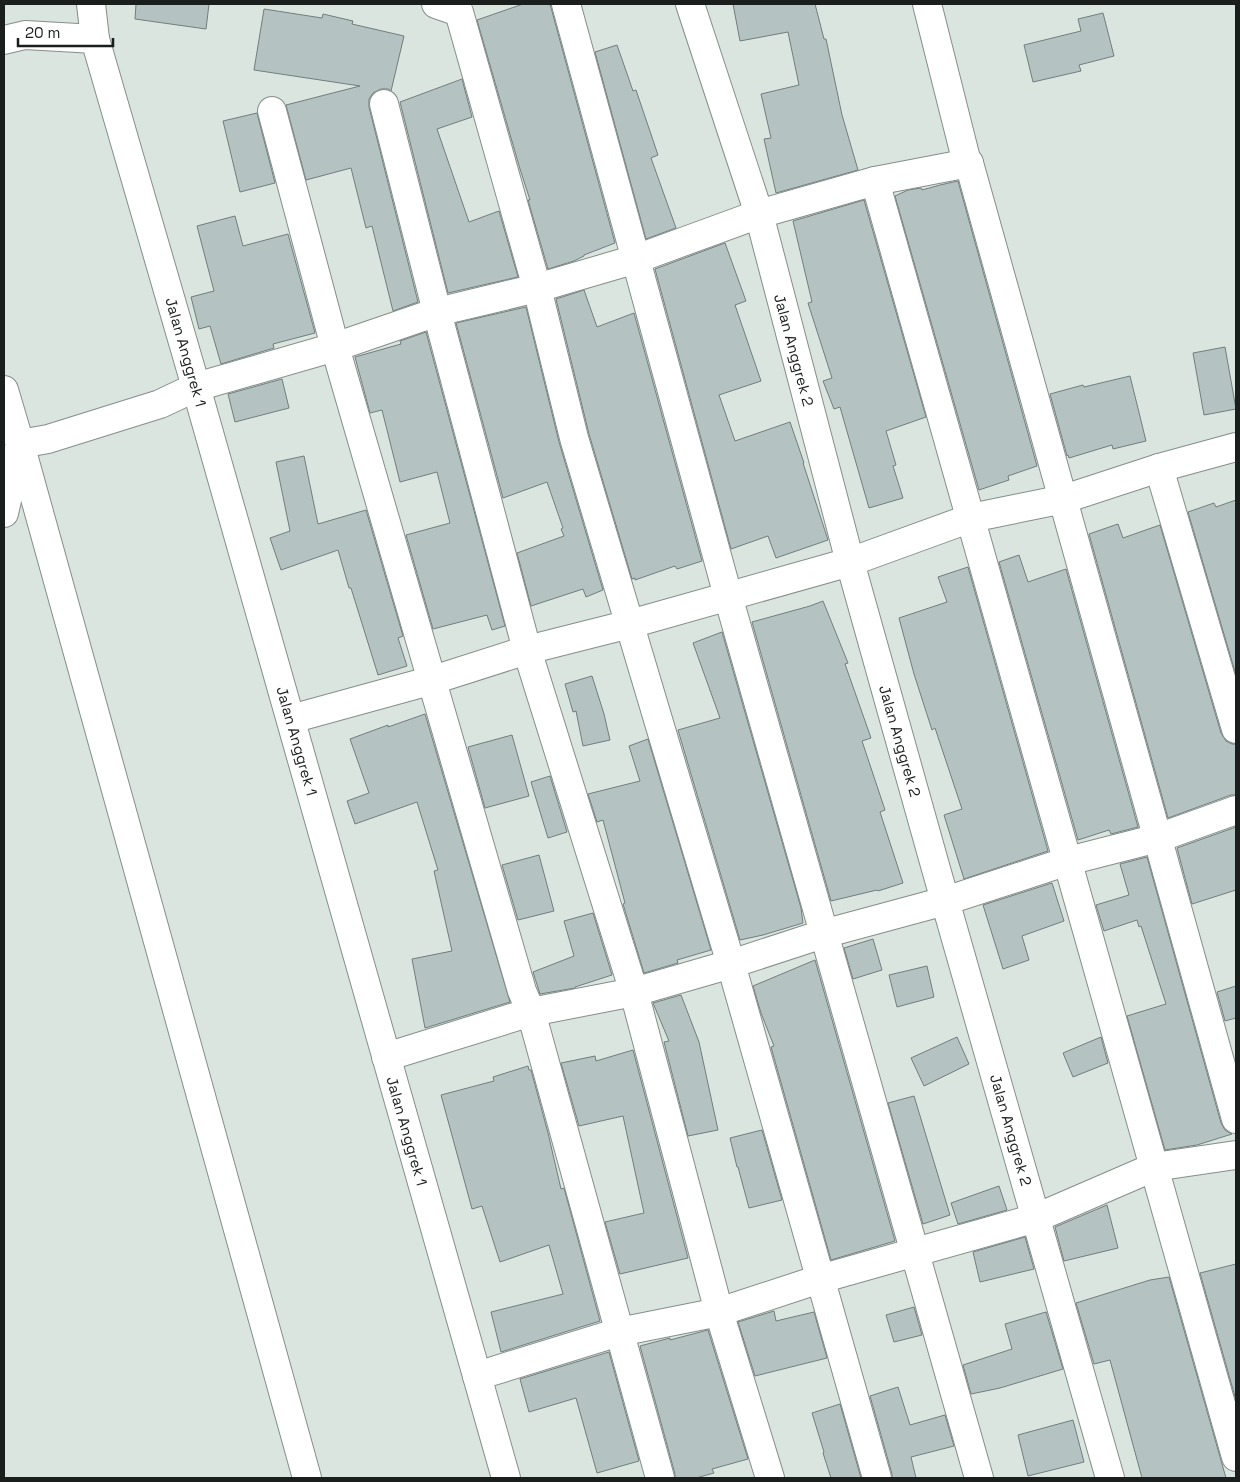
<svg xmlns="http://www.w3.org/2000/svg" width="1240" height="1482" viewBox="0 0 1240 1482" font-family="'Space Grotesk',sans-serif">
	<rect width="100%" height="100%" fill="#dae5df"/>
	<g fill="#b5c2c2" stroke="#727e7e">
		<path d="M136,4H209L206,29L135,19Z"/>
		<path d="M523,4H550L615,243L584,255V256L574,261L548,269L528,200H530L520,169L477,20Z"/>
		<path d="M733,4H815L824,39H826L842,115L858,170L776,193L764,139L771,138L761,94L799,85L788,32L740,41Z"/>
		<path d="M264,9L322,18L323,14L353,21L352,24L404,36L391,91L388,89H381L373,93L369,99V107L418,302L393,311L372,226L366,228L351,168L306,180L286,105L360,86L254,70Z"/>
		<path d="M1103,13L1114,56L1079,65L1081,71L1033,82L1024,45L1081,31L1078,19Z"/>
		<path d="M617,45L633,91L636,90L658,155L651,158L676,228L646,239L595,52Z"/>
		<path d="M462,79L472,117L437,129L469,222L499,211L518,277L448,293L400,102Z"/>
		<path d="M257,113L275,183L240,192L223,121Z"/>
		<path d="M958,181L1037,466L1008,476L1009,480L979,490L895,196L908,190L921,188L922,190L940,185Z"/>
		<path d="M864,200L926,417L886,431L896,465L893,466L903,498L869,508L840,407L834,409L823,381L832,378L808,303L812,302L793,221Z"/>
		<path d="M235,216L243,246L288,234L315,333L273,344L274,348L221,364L210,326L199,329L191,297L214,291L197,226Z"/>
		<path d="M725,243L746,301L735,305L761,381L719,395L735,441L790,422L804,463H803L828,540L776,558L768,536L731,549L655,269Z"/>
		<path d="M584,290L597,327L634,313L702,561L677,569L675,566L635,580V578L632,579L589,434L556,299Z"/>
		<path d="M526,307L559,442L603,590L586,597L583,589L531,606L517,553L564,536L561,529L563,528L547,482L503,498L456,323Z"/>
		<path d="M426,332L505,626L492,630L487,615L433,629L406,535L450,523L437,472L400,482L382,410L370,413L355,357L401,344L400,341Z"/>
		<path d="M1225,347L1236,409L1204,415L1193,353Z"/>
		<path d="M1130,376L1146,441L1113,449L1112,445L1069,458L1068,455L1067,456L1050,394L1083,385L1084,387Z"/>
		<path d="M282,379L289,408L235,422L228,394Z"/>
		<path d="M304,456L318,524L366,510L403,636L398,638L407,666L378,675L351,588H349L338,550L281,570L270,538L290,531L276,462Z"/>
		<path d="M1236,500V675L1188,512L1214,503L1216,507Z"/>
		<path d="M1118,524L1123,538L1160,525L1221,733L1226,741L1232,744H1236V795H1231L1168,818L1089,534Z"/>
		<path d="M1019,555L1028,582L1066,569L1138,827L1111,834L1109,830L1078,840L999,562Z"/>
		<path d="M968,567L1048,851L964,879L944,815L962,809L935,728L932,730L914,674L899,618L947,602L938,577Z"/>
		<path d="M823,601L848,663L845,664L871,738L862,741L885,810L880,812L903,883L878,891L877,890L831,901L752,622L810,606Z"/>
		<path d="M722,632L801,908L803,923L763,935L740,940L678,730L720,718L693,643Z"/>
		<path d="M592,676L604,714L610,740L583,746L576,711L573,712L565,684Z"/>
		<path d="M425,714L510,1002L425,1028L412,959L452,951L434,871L438,870L417,802L355,824L347,801L369,793L350,739L388,725V727Z"/>
		<path d="M512,735L529,796L485,808L468,747Z"/>
		<path d="M648,739L711,950L677,960L678,963L644,973L623,904L625,903L603,820L597,822L588,794L640,781L629,746Z"/>
		<path d="M550,776L567,832L548,838L531,782Z"/>
		<path d="M1236,827V890L1192,904L1177,848Z"/>
		<path d="M539,855L554,911L518,920L502,865Z"/>
		<path d="M1147,857L1221,1123L1225,1130L1232,1134L1197,1145L1165,1150L1127,1016L1166,1004L1141,926L1139,927L1137,920L1104,931L1096,905L1129,895L1120,864Z"/>
		<path d="M1052,883L1064,921L1022,936L1029,960L1003,969L983,905Z"/>
		<path d="M593,913L612,975L575,987V988L540,994L533,972L574,956L564,921Z"/>
		<path d="M873,939L882,970L853,979L844,948Z"/>
		<path d="M815,960L895,1241L831,1260L771,1047L774,1046L761,1013L753,986Z"/>
		<path d="M927,966L934,997L897,1007L889,975Z"/>
		<path d="M1236,986V1018L1225,1021L1217,992Z"/>
		<path d="M681,995L699,1042L718,1130L688,1136L664,1042L669,1041L653,1003Z"/>
		<path d="M957,1037L969,1064L924,1086L911,1058Z"/>
		<path d="M1101,1037L1108,1063L1073,1077L1063,1053Z"/>
		<path d="M633,1050L688,1258L620,1274L605,1222L644,1213L623,1116L579,1126L561,1063L595,1056L596,1061Z"/>
		<path d="M528,1066L529,1070H531L548,1133L561,1189L564,1188L600,1321L501,1352L491,1312L563,1294L549,1245L500,1262L482,1206L472,1209L441,1095L494,1081L493,1077Z"/>
		<path d="M914,1096L950,1215L923,1224L888,1103Z"/>
		<path d="M762,1130L782,1200L749,1208L738,1167H737L730,1138Z"/>
		<path d="M999,1186L1007,1210L958,1224L951,1203Z"/>
		<path d="M1107,1205L1118,1248L1064,1261L1055,1227Z"/>
		<path d="M1025,1237L1034,1269L980,1282L973,1252Z"/>
		<path d="M1236,1264V1400L1200,1273Z"/>
		<path d="M1169,1277L1222,1464L1226,1478H1142L1110,1360L1094,1364L1076,1303L1150,1280Z"/>
		<path d="M914,1307L922,1335L894,1342L886,1315Z"/>
		<path d="M774,1311L776,1321L814,1312L827,1358L755,1376L738,1322Z"/>
		<path d="M1046,1312L1063,1369L1000,1388L971,1394L963,1365L1012,1349L1005,1324Z"/>
		<path d="M708,1330L748,1459L712,1469L714,1473L696,1478H675V1474L640,1346L670,1338V1340Z"/>
		<path d="M609,1352L639,1461L597,1473L576,1398L529,1412L520,1379Z"/>
		<path d="M898,1387L910,1425L945,1415L954,1446L911,1457L916,1478H892V1474L870,1396Z"/>
		<path d="M840,1404L861,1478H831L823,1453L824,1452L812,1413Z"/>
		<path d="M1073,1420L1084,1462L1028,1476L1018,1435Z"/>
	</g>
	<g fill="none" stroke-linecap="round" stroke-linejoin="round">
		<defs>
			<g id="street">
				<path d="M91,4L95,39L196,387L506,1478"/>
				<path d="M436,4L459,12L537,288L574,438L731,964L877,1478"/>
				<path d="M566,4L728,596L979,1478"/>
				<path d="M690,4L759,214L850,562L936,869L1110,1478"/>
				<path d="M927,4L966,159L969,163L1236,1119"/>
				<path d="M4,40L25,35L95,39"/>
				<path d="M384,104L437,312L527,650L634,992L719,1312L770,1478"/>
				<path d="M272,111L335,347L522,991L531,1012L660,1478"/>
				<path d="M875,181L969,163"/>
				<path d="M4,390L20,444L307,1478"/>
				<path d="M1159,468L1236,729"/>
				<path d="M4,513L20,444L48,439L160,404L196,387L335,347L437,312L537,288L636,259L759,214L875,181L1236,1457"/>
				<path d="M291,719L433,680L527,650L630,624L850,562L971,518L1064,499L1159,468L1236,447"/>
				<path d="M386,1057L531,1012L634,992L731,964L823,934L945,901L1068,861L1158,838L1236,810"/>
				<path d="M477,1376L619,1332L719,1312L820,1279L1036,1218L1154,1167L1236,1155"/>
			</g>
		</defs>
		<use href="#street" stroke="#858f89" stroke-width="30"/>
		<use href="#street" stroke="#fff" stroke-width="28"/>
	</g>
	<g text-anchor="middle" dominant-baseline="central" stroke-width="4.5" stroke-linejoin="round" paint-order="stroke">
		<g font-size="15" fill="#1a1e1c" stroke="#fff">
			<text transform="translate(794 350) rotate(75)">Jalan Anggrek 2</text>
			<text transform="translate(186 352) rotate(74)">Jalan Anggrek 1</text>
			<text transform="translate(297 741) rotate(74)">Jalan Anggrek 1</text>
			<text transform="translate(900 741) rotate(74)">Jalan Anggrek 2</text>
			<text transform="translate(1011 1130) rotate(74)">Jalan Anggrek 2</text>
			<text transform="translate(407 1131) rotate(74)">Jalan Anggrek 1</text>
		</g>
	</g>
	<rect width="1240" height="1482" fill="none" stroke="#1a1e1c" stroke-width="10"/>
	<path d="M18 38v8h95v-8" fill="none" stroke="#1a1e1c" stroke-width="2.5"/>
	<text x="25" y="38" font-size="15" fill="#1a1e1c" stroke="#ffffff" stroke-width="4" paint-order="stroke">20 m</text>
</svg>
